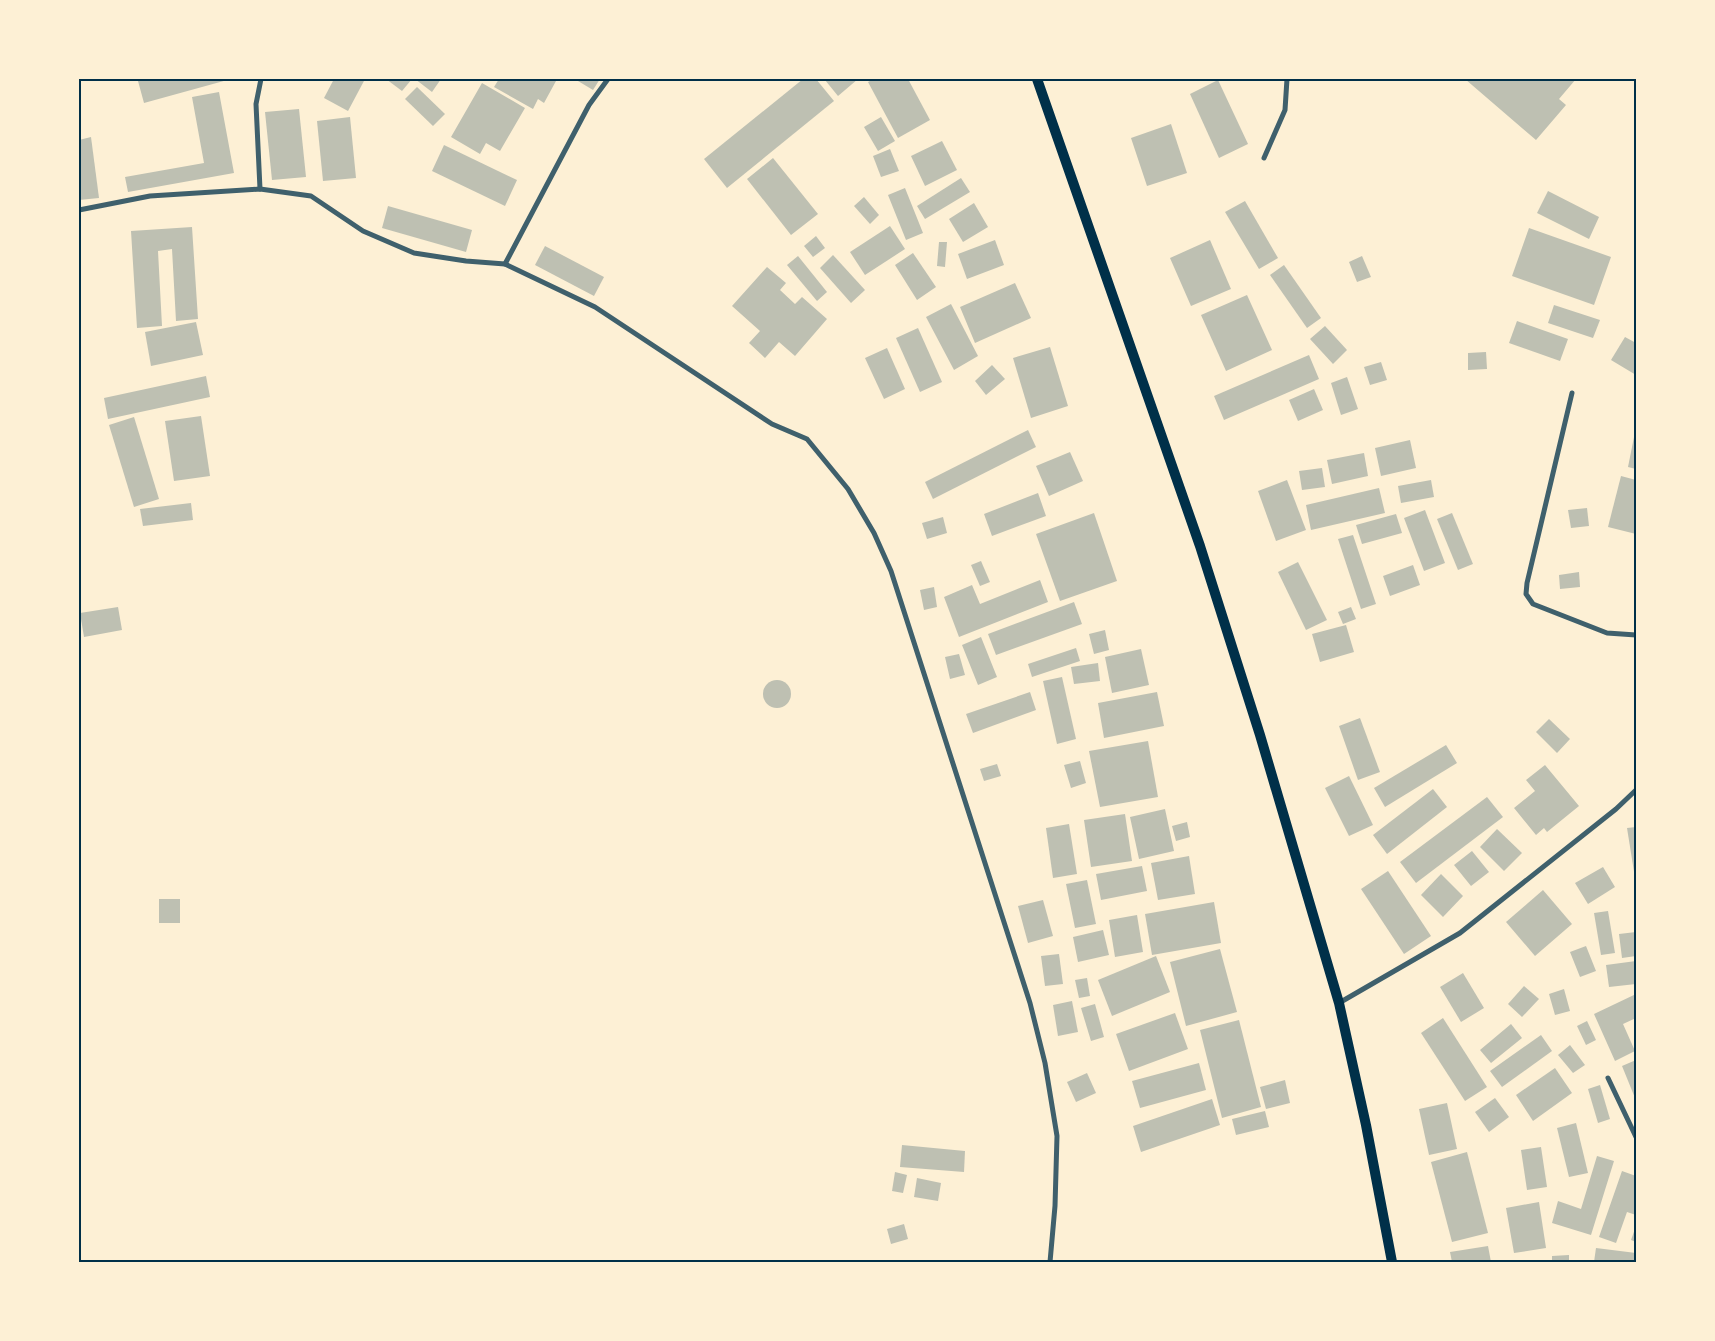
<svg xmlns="http://www.w3.org/2000/svg" width="1715" height="1341" viewBox="0 0 1715 1341" font-family="Rubik,sans-serif">
	<rect width="100%" height="100%" fill="#fdf0d5"/>
	<g fill="#bec0b2">
		<path d="M147,79H231L144,103L138,81Z"/>
		<path d="M334,79H365L348,111L324,98Z"/>
		<path d="M386,79H412L402,91Z"/>
		<path d="M415,79H441L432,92Z"/>
		<path d="M499,79H551L556,81L544,103L538,99L533,109L494,87Z"/>
		<path d="M580,79H600L593,90L578,81Z"/>
		<path d="M803,79H816L834,101L727,188L704,159Z"/>
		<path d="M827,79H858L838,96L825,80Z"/>
		<path d="M874,79H908L930,120L898,138L868,82Z"/>
		<path d="M1465,79H1576L1559,99L1566,105L1536,140Z"/>
		<path d="M1218,80L1248,144L1219,158L1190,94Z"/>
		<path d="M482,83L525,108L500,151L486,143L480,154L451,137Z"/>
		<path d="M417,87L445,114L433,126L405,99Z"/>
		<path d="M219,92L234,173L128,192L125,177L204,163L192,97Z"/>
		<path d="M299,109L306,177L272,180L265,112Z"/>
		<path d="M350,117L356,178L323,181L317,121Z"/>
		<path d="M881,117L895,141L878,151L864,127Z"/>
		<path d="M1171,124L1187,173L1147,186L1131,138Z"/>
		<path d="M91,137L99,198L79,200V140Z"/>
		<path d="M942,141L957,170L925,186L911,156Z"/>
		<path d="M444,145L517,180L505,206L432,171Z"/>
		<path d="M890,149L899,171L881,177L873,156Z"/>
		<path d="M773,158L818,214L791,235L747,179Z"/>
		<path d="M961,178L970,192L925,219L917,206Z"/>
		<path d="M905,188L923,233L906,240L888,195Z"/>
		<path d="M1548,191L1599,217L1589,239L1537,213Z"/>
		<path d="M864,197L879,215L870,224L854,206Z"/>
		<path d="M1245,201L1278,258L1259,269L1225,212Z"/>
		<path d="M974,203L988,227L963,242L949,219Z"/>
		<path d="M388,206L472,230L466,252L382,228Z"/>
		<path d="M890,226L905,249L865,275L850,252Z"/>
		<path d="M192,227L198,319L176,321L172,249L158,251L162,326L137,328L131,231Z"/>
		<path d="M1529,228L1611,257L1594,305L1512,276Z"/>
		<path d="M816,236L825,248L813,257L804,246Z"/>
		<path d="M995,240L1004,265L967,279L958,254Z"/>
		<path d="M1210,240L1231,289L1191,306L1170,258Z"/>
		<path d="M939,242H947L945,267L937,266Z"/>
		<path d="M545,246L604,277L594,296L535,265Z"/>
		<path d="M913,253L936,287L917,300L895,265Z"/>
		<path d="M833,255L865,290L851,303L820,268Z"/>
		<path d="M798,256L827,292L817,301L787,265Z"/>
		<path d="M1362,256L1371,277L1357,282L1349,262Z"/>
		<path d="M1284,265L1321,318L1307,328L1270,275Z"/>
		<path d="M767,267L786,283L780,290L795,304L802,297L827,319L795,356L779,342L765,358L749,343L760,331L732,306Z"/>
		<path d="M1015,283L1031,318L975,343L960,307Z"/>
		<path d="M1247,295L1272,350L1226,371L1201,315Z"/>
		<path d="M951,304L978,356L954,370L926,317Z"/>
		<path d="M1554,305L1600,320L1593,338L1548,323Z"/>
		<path d="M1517,321L1568,339L1560,361L1509,343Z"/>
		<path d="M196,322L203,355L151,366L145,332Z"/>
		<path d="M1325,326L1347,350L1333,364L1310,339Z"/>
		<path d="M918,328L942,382L920,392L896,338Z"/>
		<path d="M1625,337L1636,343V375L1611,360Z"/>
		<path d="M1050,347L1068,406L1031,418L1013,358Z"/>
		<path d="M887,348L905,389L884,399L865,358Z"/>
		<path d="M1486,352L1487,369L1468,370V353Z"/>
		<path d="M1309,355L1319,379L1224,420L1214,396Z"/>
		<path d="M1381,362L1387,380L1370,385L1364,367Z"/>
		<path d="M992,365L1005,379L986,395L975,381Z"/>
		<path d="M206,376L210,397L108,419L104,398Z"/>
		<path d="M1347,377L1358,409L1341,415L1331,383Z"/>
		<path d="M1314,389L1323,410L1298,421L1289,400Z"/>
		<path d="M201,416L210,476L174,481L165,421Z"/>
		<path d="M134,417L159,499L134,507L109,425Z"/>
		<path d="M1028,430L1036,447L933,499L925,482Z"/>
		<path d="M1635,432H1636V469L1628,467Z"/>
		<path d="M1410,440L1416,468L1381,476L1375,448Z"/>
		<path d="M1070,452L1083,481L1049,496L1036,466Z"/>
		<path d="M1364,453L1368,476L1332,484L1327,460Z"/>
		<path d="M1322,468L1325,487L1302,490L1299,471Z"/>
		<path d="M1621,476L1636,480V534L1608,527Z"/>
		<path d="M1287,480L1306,530L1276,541L1258,491Z"/>
		<path d="M1431,480L1434,497L1401,503L1398,486Z"/>
		<path d="M1379,488L1385,513L1311,530L1306,505Z"/>
		<path d="M1038,493L1046,516L992,536L984,514Z"/>
		<path d="M191,503L193,520L143,526L140,509Z"/>
		<path d="M1587,508L1589,526L1571,528L1568,510Z"/>
		<path d="M1425,510L1445,563L1424,571L1404,518Z"/>
		<path d="M1094,513L1117,581L1060,601L1036,534Z"/>
		<path d="M1452,513L1473,564L1458,570L1437,519Z"/>
		<path d="M1396,514L1402,533L1362,544L1356,525Z"/>
		<path d="M943,517L947,533L927,539L922,523Z"/>
		<path d="M1353,535L1376,604L1361,609L1338,539Z"/>
		<path d="M981,561L990,582L980,586L971,565Z"/>
		<path d="M1298,562L1327,620L1306,630L1278,572Z"/>
		<path d="M1413,565L1420,585L1390,596L1383,576Z"/>
		<path d="M1579,572L1580,587L1560,589L1559,575Z"/>
		<path d="M1040,580L1048,602L959,637L944,597L972,585L980,604Z"/>
		<path d="M934,587L937,607L924,610L920,590Z"/>
		<path d="M1074,602L1082,624L996,655L988,634Z"/>
		<path d="M118,607L122,630L84,637L80,613Z"/>
		<path d="M1351,607L1356,619L1343,624L1338,612Z"/>
		<path d="M1346,625L1354,652L1320,662L1312,634Z"/>
		<path d="M1105,630L1109,650L1094,654L1089,634Z"/>
		<path d="M981,637L997,677L978,685L962,645Z"/>
		<path d="M1076,648L1080,661L1032,677L1028,664Z"/>
		<path d="M1141,649L1149,685L1112,693L1105,657Z"/>
		<path d="M959,654L965,675L950,679L945,657Z"/>
		<path d="M1098,663L1100,681L1074,684L1071,667Z"/>
		<path d="M1062,677L1076,739L1057,744L1043,681Z"/>
		<circle cx="777" cy="694" r="14"/>
		<path d="M1030,692L1036,710L973,733L966,714Z"/>
		<path d="M1157,692L1164,726L1104,738L1098,703Z"/>
		<path d="M1360,718L1380,772L1358,780L1339,726Z"/>
		<path d="M1549,719L1570,739L1557,753L1536,732Z"/>
		<path d="M1148,741L1158,797L1100,807L1089,751Z"/>
		<path d="M1446,745L1457,763L1385,807L1374,788Z"/>
		<path d="M1080,761L1086,783L1071,788L1064,765Z"/>
		<path d="M997,764L1001,776L984,781L980,769Z"/>
		<path d="M1545,765L1579,806L1547,832L1544,828L1536,835L1514,808L1535,791L1526,780Z"/>
		<path d="M1349,776L1373,825L1349,836L1325,788Z"/>
		<path d="M1433,789L1447,807L1387,854L1373,835Z"/>
		<path d="M1487,797L1503,817L1416,883L1400,862Z"/>
		<path d="M1165,809L1174,851L1139,859L1130,817Z"/>
		<path d="M1125,814L1132,861L1091,867L1084,820Z"/>
		<path d="M1187,822L1190,837L1176,841L1172,826Z"/>
		<path d="M1069,824L1077,874L1053,878L1046,828Z"/>
		<path d="M1636,827V878H1635L1627,828Z"/>
		<path d="M1497,829L1522,853L1504,871L1480,847Z"/>
		<path d="M1472,851L1489,872L1471,886L1454,865Z"/>
		<path d="M1189,856L1195,894L1158,900L1151,863Z"/>
		<path d="M1142,866L1147,891L1101,900L1096,874Z"/>
		<path d="M1603,867L1615,887L1588,904L1575,883Z"/>
		<path d="M1388,871L1431,936L1404,954L1361,889Z"/>
		<path d="M1441,874L1463,896L1443,917L1421,895Z"/>
		<path d="M1087,880L1096,924L1075,928L1066,884Z"/>
		<path d="M1543,890L1572,924L1535,956L1506,922Z"/>
		<rect x="159" y="899" width="21" height="24"/>
		<path d="M1043,900L1053,936L1028,943L1018,906Z"/>
		<path d="M1214,902L1221,943L1152,955L1145,914Z"/>
		<path d="M1608,911L1615,953L1601,955L1594,913Z"/>
		<path d="M1137,915L1143,952L1115,957L1109,920Z"/>
		<path d="M1103,930L1109,955L1078,962L1073,937Z"/>
		<path d="M1636,932V956L1622,958L1619,934Z"/>
		<path d="M1586,946L1596,971L1580,977L1570,952Z"/>
		<path d="M1220,949L1237,1012L1186,1026L1170,962Z"/>
		<path d="M1059,954L1063,984L1045,986L1041,956Z"/>
		<path d="M1156,956L1170,992L1112,1016L1098,980Z"/>
		<path d="M1636,961V984L1609,987L1606,965Z"/>
		<path d="M1463,973L1484,1008L1461,1022L1440,987Z"/>
		<path d="M1087,978L1090,996L1079,998L1075,980Z"/>
		<path d="M1524,986L1539,999L1522,1017L1508,1004Z"/>
		<path d="M1564,989L1570,1011L1555,1015L1549,994Z"/>
		<path d="M1636,994V1018L1623,1024L1635,1051L1615,1061L1594,1014Z"/>
		<path d="M1072,1001L1078,1032L1058,1036L1053,1005Z"/>
		<path d="M1095,1004L1104,1037L1091,1041L1081,1008Z"/>
		<path d="M1175,1013L1188,1049L1129,1071L1116,1034Z"/>
		<path d="M1443,1018L1487,1087L1465,1101L1421,1033Z"/>
		<path d="M1239,1020L1261,1107L1222,1118L1200,1030Z"/>
		<path d="M1587,1021L1596,1040L1586,1045L1577,1026Z"/>
		<path d="M1511,1024L1522,1038L1491,1063L1480,1050Z"/>
		<path d="M1541,1035L1552,1051L1502,1087L1490,1071Z"/>
		<path d="M1570,1045L1585,1065L1573,1073L1558,1055Z"/>
		<path d="M1636,1060V1097L1635,1098L1622,1066Z"/>
		<path d="M1199,1063L1206,1090L1140,1108L1132,1081Z"/>
		<path d="M1555,1068L1572,1093L1533,1121L1516,1095Z"/>
		<path d="M1087,1073L1096,1093L1076,1102L1067,1082Z"/>
		<path d="M1285,1080L1290,1103L1266,1109L1260,1087Z"/>
		<path d="M1600,1085L1610,1119L1598,1123L1588,1089Z"/>
		<path d="M1495,1098L1509,1117L1489,1132L1475,1112Z"/>
		<path d="M1212,1099L1220,1125L1141,1152L1133,1126Z"/>
		<path d="M1447,1103L1457,1149L1429,1155L1419,1109Z"/>
		<path d="M1265,1111L1269,1127L1236,1135L1232,1119Z"/>
		<path d="M1576,1123L1588,1173L1569,1177L1557,1128Z"/>
		<path d="M902,1145L965,1151L964,1172L900,1167Z"/>
		<path d="M1541,1147L1547,1187L1527,1190L1521,1150Z"/>
		<path d="M1467,1152L1488,1233L1452,1242L1431,1162Z"/>
		<path d="M1597,1156L1614,1161L1591,1235L1552,1223L1558,1201L1581,1209Z"/>
		<path d="M1622,1171L1636,1176V1215L1627,1212L1616,1243L1599,1237Z"/>
		<path d="M895,1172L907,1175L903,1193L892,1191Z"/>
		<path d="M917,1178L941,1183L938,1201L914,1197Z"/>
		<path d="M1539,1202L1546,1248L1514,1253L1506,1208Z"/>
		<path d="M904,1224L908,1239L891,1244L887,1229Z"/>
		<path d="M1636,1226V1242L1631,1240Z"/>
		<path d="M1488,1246L1491,1262H1452L1450,1252Z"/>
		<path d="M1596,1248L1636,1253V1262H1594Z"/>
		<path d="M1569,1255V1262H1552V1256Z"/>
	</g>
	<g fill="none" stroke-linecap="round" stroke-linejoin="round">
		<g stroke="#3f606c" stroke-width="5">
			<path d="M1264,158L1285,110L1287,79"/>
			<path d="M260,189L256,104L261,79"/>
			<path d="M79,210L150,196L260,189L311,196L363,231L414,253L466,261L505,264L595,307L772,424L807,439L848,489L874,533L891,571L1030,1003L1045,1063L1057,1136L1055,1206L1050,1262"/>
			<path d="M505,264L589,105L608,79"/>
			<path d="M1572,393L1527,583L1526,594L1533,604L1607,633L1636,635"/>
			<path d="M1339,1003L1460,933L1616,809L1636,790"/>
			<path d="M1608,1078L1636,1137"/>
		</g>
		<path stroke="#003049" stroke-width="10" d="M1037,79L1200,546L1260,735L1339,1003L1366,1125L1392,1262"/>
	</g>
	<rect width="1715" height="1341" fill="none" stroke="#fdf0d5" stroke-width="160"/>
	<rect x="80" y="80" width="1555" height="1181" fill="none" stroke="#003049" stroke-width="2"/>
</svg>
